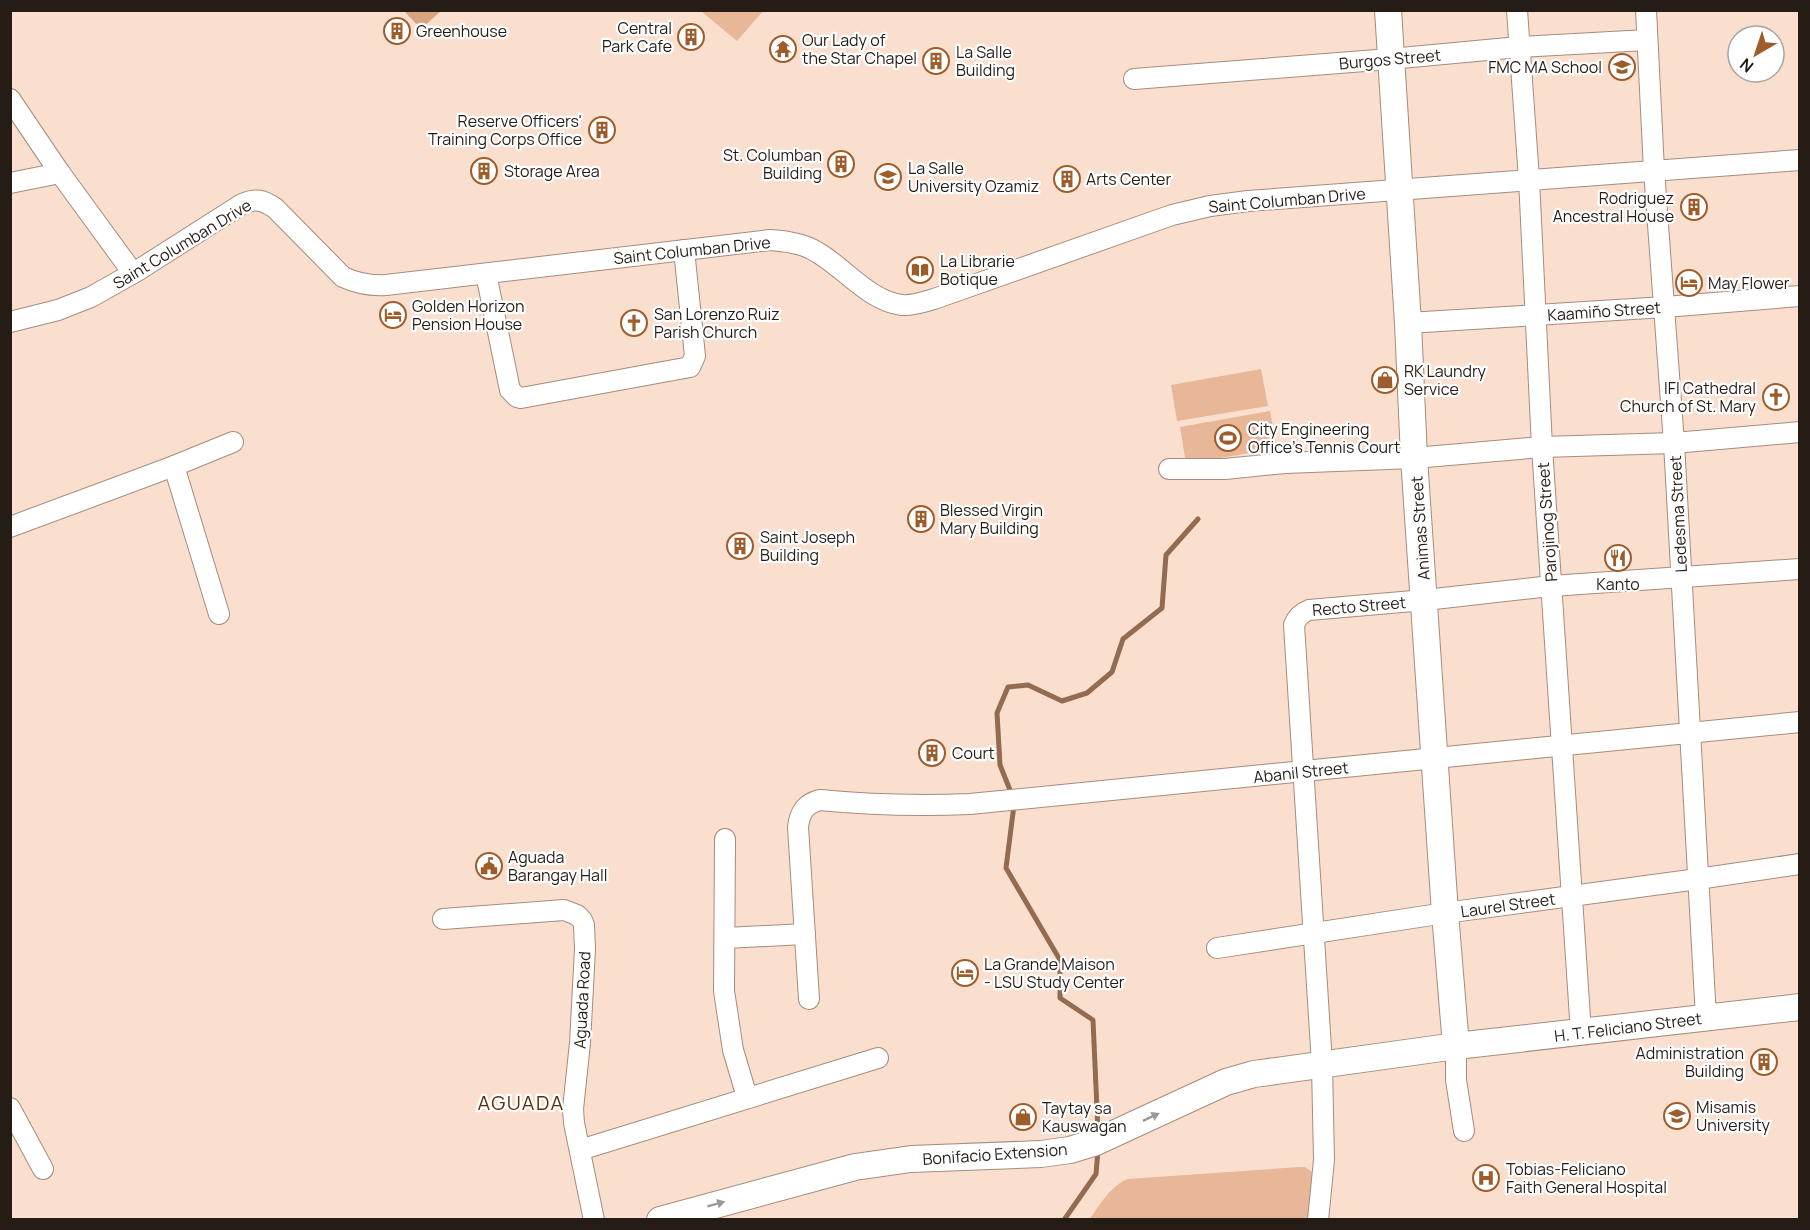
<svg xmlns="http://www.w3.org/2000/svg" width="1810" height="1230" viewBox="0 0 1810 1230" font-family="Manrope,sans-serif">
	<rect width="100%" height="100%" fill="#fbdfce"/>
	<g fill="#e7b798">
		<path d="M701,11H763L737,41Z"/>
		<path d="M1261,369L1268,406L1177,421L1171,385Z"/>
		<path d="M1270,411L1277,448L1186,464L1180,427Z"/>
		<path d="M1299,1167H1305L1312,1172L1309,1219L1089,1220C1100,1205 1111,1185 1128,1179Z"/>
	</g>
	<path fill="#daa380" d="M404,11H441L421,29Z"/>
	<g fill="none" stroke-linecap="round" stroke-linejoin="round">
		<g stroke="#936b51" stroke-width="5">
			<path d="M1010,790L1000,765L997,713L1008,687L1028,685L1062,701L1087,693L1112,672L1123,639L1162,608L1166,555L1198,519"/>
			<path d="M1014,805L1006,868L1060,960V998L1093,1020L1098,1132"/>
			<path d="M1064,1220L1096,1174L1098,1150"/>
		</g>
		<defs>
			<g id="minor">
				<path d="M1517,10L1529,179L1542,447L1581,1033"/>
				<path d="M1646,10L1654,170L1674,443L1706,1018"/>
				<path d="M1134,79L1390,59L1519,47L1647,40"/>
				<path d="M10,99L60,173L133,273"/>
				<path d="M10,183L60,173"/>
				<path d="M486,274L510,390L517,397L521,398L690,367L695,356L684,250"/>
				<path d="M10,322L58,310L91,297L137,271L242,204C256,198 263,200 275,208L343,277C358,284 370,286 386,285L770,240C783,241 795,242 807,247C839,260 866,301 902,305C912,306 924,302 934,299L1172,215L1210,206L1248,201L1800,160"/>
				<path d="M1408,323L1665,307L1800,296"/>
				<path d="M174,466L219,614"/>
				<path d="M1169,469H1225L1285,463L1414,458L1542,447L1674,443L1800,432"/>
				<path d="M10,527L174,466L233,442"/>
				<path d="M725,839L724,991L733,1050L747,1097"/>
				<path d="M443,919L564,910L577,915L582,920L584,925L585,949L580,1043L573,1109L574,1123L594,1220"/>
				<path d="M725,938L805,934"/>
				<path d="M1217,948L1445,913L1698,879L1800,864"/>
				<path d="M809,999L798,827C800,812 805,804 820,800C871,805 920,806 970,804L1800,722"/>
				<path d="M1456,1046V1080L1464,1131"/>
				<path d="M10,1108L43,1169"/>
				<path d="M580,1150L878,1058"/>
				<path d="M1318,1220L1324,1160L1322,1064L1294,625C1297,617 1301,613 1309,610L1425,600L1551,586L1800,569"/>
			</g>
			<g id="tertiary">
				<path d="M1388,10L1408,323L1414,458L1445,913L1456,1046"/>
				<path d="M660,1220L855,1167L911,1159L1041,1154L1070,1150L1096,1142L1226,1082L1254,1074L1456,1046L1800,1007"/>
			</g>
		</defs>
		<use href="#minor" stroke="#a58c7c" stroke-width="22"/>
		<use href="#tertiary" stroke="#a58c7c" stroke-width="28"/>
		<use href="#minor" stroke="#fff" stroke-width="20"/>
		<use href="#tertiary" stroke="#fff" stroke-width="26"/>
	</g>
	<defs><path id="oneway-solid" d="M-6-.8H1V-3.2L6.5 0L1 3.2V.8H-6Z" transform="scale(1.5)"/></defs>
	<g fill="#9d9996">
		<use href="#oneway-solid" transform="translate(1151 1117) rotate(-25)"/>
		<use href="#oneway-solid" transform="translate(716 1204) rotate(-15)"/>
	</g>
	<defs>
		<symbol id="building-ring" viewBox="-11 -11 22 22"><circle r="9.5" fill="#fff" stroke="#9f5c2b" stroke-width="1.5"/><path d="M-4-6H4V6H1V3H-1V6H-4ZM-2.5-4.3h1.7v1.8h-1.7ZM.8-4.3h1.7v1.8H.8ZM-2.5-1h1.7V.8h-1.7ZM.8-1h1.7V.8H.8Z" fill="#9f5c2b"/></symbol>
		<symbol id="temple-ring" viewBox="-11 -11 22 22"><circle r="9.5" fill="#fff" stroke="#9f5c2b" stroke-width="1.5"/><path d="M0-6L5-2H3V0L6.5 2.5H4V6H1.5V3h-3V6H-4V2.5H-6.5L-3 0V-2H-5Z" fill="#9f5c2b"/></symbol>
		<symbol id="school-ring" viewBox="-11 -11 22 22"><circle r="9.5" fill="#fff" stroke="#9f5c2b" stroke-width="1.5"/><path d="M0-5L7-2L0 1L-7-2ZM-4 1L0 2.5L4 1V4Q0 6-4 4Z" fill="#9f5c2b"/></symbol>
		<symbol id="library-ring" viewBox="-11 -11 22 22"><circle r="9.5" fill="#fff" stroke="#9f5c2b" stroke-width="1.5"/><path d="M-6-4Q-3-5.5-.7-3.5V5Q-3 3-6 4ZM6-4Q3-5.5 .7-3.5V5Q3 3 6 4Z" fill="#9f5c2b"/></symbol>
		<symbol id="hotel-ring" viewBox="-11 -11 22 22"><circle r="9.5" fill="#fff" stroke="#9f5c2b" stroke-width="1.5"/><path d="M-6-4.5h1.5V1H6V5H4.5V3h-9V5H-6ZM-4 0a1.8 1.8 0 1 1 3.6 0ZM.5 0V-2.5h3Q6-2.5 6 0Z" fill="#9f5c2b"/></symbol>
		<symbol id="church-ring" viewBox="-11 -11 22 22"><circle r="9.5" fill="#fff" stroke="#9f5c2b" stroke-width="1.5"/><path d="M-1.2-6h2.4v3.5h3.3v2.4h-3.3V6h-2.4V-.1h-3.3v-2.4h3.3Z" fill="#9f5c2b"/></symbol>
		<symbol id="shop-ring" viewBox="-11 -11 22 22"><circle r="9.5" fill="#fff" stroke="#9f5c2b" stroke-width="1.5"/><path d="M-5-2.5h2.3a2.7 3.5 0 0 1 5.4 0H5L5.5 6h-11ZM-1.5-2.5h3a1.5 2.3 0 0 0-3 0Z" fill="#9f5c2b"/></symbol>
		<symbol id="stadium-ring" viewBox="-11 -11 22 22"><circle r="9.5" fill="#fff" stroke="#9f5c2b" stroke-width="1.5"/><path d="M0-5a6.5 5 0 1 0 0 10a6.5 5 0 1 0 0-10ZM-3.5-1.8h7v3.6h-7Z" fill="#9f5c2b"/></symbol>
		<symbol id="restaurant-ring" viewBox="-11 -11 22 22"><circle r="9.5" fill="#fff" stroke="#9f5c2b" stroke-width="1.5"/><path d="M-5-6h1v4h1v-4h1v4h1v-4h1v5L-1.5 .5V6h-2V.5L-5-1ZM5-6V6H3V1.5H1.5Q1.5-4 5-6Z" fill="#9f5c2b"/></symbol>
		<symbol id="civic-ring" viewBox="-11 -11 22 22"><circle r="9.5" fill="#fff" stroke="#9f5c2b" stroke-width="1.5"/><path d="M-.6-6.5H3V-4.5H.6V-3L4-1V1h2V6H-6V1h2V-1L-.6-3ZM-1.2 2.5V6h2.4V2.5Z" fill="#9f5c2b"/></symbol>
		<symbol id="university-ring" viewBox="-11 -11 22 22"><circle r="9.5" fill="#fff" stroke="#9f5c2b" stroke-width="1.5"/><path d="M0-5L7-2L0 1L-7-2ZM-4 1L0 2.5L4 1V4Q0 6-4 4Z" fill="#9f5c2b"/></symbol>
		<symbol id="hospital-ring" viewBox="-11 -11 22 22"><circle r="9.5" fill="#fff" stroke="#9f5c2b" stroke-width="1.5"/><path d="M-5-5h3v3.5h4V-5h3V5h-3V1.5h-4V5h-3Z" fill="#9f5c2b"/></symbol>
	</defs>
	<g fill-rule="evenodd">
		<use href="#building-ring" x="382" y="16" width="30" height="30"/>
		<use href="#building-ring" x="676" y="22" width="30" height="30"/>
		<use href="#temple-ring" x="768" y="34" width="30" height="30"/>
		<use href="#building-ring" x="921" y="46" width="30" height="30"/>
		<use href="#school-ring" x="1607" y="52" width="30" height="30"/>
		<use href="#building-ring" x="587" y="115" width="30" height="30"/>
		<use href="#building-ring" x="826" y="149" width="30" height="30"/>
		<use href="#building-ring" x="469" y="156" width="30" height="30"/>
		<use href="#school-ring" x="873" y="162" width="30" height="30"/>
		<use href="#building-ring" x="1052" y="164" width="30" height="30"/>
		<use href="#building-ring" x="1679" y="192" width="30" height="30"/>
		<use href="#library-ring" x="905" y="255" width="30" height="30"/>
		<use href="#hotel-ring" x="1674" y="268" width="30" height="30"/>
		<use href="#hotel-ring" x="378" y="300" width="30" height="30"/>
		<use href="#church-ring" x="619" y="308" width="30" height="30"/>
		<use href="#shop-ring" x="1370" y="365" width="30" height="30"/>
		<use href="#church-ring" x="1761" y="382" width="30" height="30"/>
		<use href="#stadium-ring" x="1213" y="423" width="30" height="30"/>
		<use href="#building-ring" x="906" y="504" width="30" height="30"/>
		<use href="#building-ring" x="725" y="531" width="30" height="30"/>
		<use href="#restaurant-ring" x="1603" y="543" width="30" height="30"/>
		<use href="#building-ring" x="917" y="738" width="30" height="30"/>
		<use href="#civic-ring" x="474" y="851" width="30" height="30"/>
		<use href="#hotel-ring" x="950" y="958" width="30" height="30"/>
		<use href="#building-ring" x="1749" y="1047" width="30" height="30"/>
		<use href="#university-ring" x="1662" y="1101" width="30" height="30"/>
		<use href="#shop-ring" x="1008" y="1102" width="30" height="30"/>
		<use href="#hospital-ring" x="1471" y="1163" width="30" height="30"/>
	</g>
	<g text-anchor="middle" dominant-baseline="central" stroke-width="4.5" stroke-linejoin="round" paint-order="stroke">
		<g font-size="16" fill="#261c16" stroke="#fff" text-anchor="start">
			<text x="672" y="28" text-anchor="end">Central<tspan x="672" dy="18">Park Cafe</tspan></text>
			<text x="416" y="31">Greenhouse</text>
			<text x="802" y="40">Our Lady of<tspan x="802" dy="18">the Star Chapel</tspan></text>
			<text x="956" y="52">La Salle<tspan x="956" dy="18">Building</tspan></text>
			<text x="1602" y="67" text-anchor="end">FMC MA School</text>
			<text x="582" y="121" text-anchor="end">Reserve Officers'<tspan x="582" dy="18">Training Corps Office</tspan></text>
			<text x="822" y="155" text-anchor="end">St. Columban<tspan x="822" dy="18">Building</tspan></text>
			<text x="908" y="168">La Salle<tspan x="908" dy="18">University Ozamiz</tspan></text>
			<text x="504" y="171">Storage Area</text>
			<text x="1086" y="179">Arts Center</text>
			<text x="1674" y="198" text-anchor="end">Rodriguez<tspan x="1674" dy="18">Ancestral House</tspan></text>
			<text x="940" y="261">La Librarie<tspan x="940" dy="18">Botique</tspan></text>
			<text x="1708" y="283">May Flower</text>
			<text x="412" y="306">Golden Horizon<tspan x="412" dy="18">Pension House</tspan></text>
			<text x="654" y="314">San Lorenzo Ruiz<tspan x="654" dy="18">Parish Church</tspan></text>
			<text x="1404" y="371">RK Laundry<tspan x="1404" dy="18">Service</tspan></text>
			<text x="1756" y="388" text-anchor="end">IFI Cathedral<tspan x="1756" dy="18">Church of St. Mary</tspan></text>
			<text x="1248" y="429">City Engineering<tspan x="1248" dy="18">Office's Tennis Court</tspan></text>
			<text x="940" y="510">Blessed Virgin<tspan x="940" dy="18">Mary Building</tspan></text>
			<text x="760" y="537">Saint Joseph<tspan x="760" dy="18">Building</tspan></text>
			<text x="1618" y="584" text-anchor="middle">Kanto</text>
			<text x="952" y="753">Court</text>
			<text x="508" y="857">Aguada<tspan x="508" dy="18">Barangay Hall</tspan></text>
			<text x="984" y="964">La Grande Maison<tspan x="984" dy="18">- LSU Study Center</tspan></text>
			<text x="1744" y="1053" text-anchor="end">Administration<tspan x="1744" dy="18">Building</tspan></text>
			<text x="1696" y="1107">Misamis<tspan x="1696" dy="18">University</tspan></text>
			<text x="1042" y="1108">Taytay sa<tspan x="1042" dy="18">Kauswagan</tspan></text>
			<text x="1506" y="1169">Tobias-Feliciano<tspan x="1506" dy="18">Faith General Hospital</tspan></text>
		</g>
		<g font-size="16" fill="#261c16" stroke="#fff">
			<text transform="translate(1390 59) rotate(-5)">Burgos Street</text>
			<text transform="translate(1287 200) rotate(-5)">Saint Columban Drive</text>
			<text transform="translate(182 244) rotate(-31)">Saint Columban Drive</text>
			<text transform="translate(692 250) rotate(-6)">Saint Columban Drive</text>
			<text transform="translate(1604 311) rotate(-4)">Kaamiño Street</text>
			<text transform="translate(1678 514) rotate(-93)">Ledesma Street</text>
			<text transform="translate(1547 522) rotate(-94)">Parojinog Street</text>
			<text transform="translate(1420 528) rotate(-94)">Animas Street</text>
			<text transform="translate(1359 606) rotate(-5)">Recto Street</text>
			<text transform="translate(1301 772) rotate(-6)">Abanil Street</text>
			<text transform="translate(1508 905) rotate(-8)">Laurel Street</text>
			<text transform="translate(582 1000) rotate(-87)">Aguada Road</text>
			<text transform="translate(1628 1027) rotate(-7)">H. T. Feliciano Street</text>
			<text transform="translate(995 1154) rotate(-4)">Bonifacio Extension</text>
		</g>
		<g font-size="20" letter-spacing="1.5" fill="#5d300d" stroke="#fff">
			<text x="521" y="1102">AGUADA</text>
		</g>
	</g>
	<rect width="1810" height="1230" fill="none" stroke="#261c16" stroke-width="24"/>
	<g transform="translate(1756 54) rotate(219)"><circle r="28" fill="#ffffff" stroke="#a8a4a2" stroke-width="1.5"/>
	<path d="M0-4.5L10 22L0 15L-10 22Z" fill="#9f5c2b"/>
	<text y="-9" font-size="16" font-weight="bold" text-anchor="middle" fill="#261c16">N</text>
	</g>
</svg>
